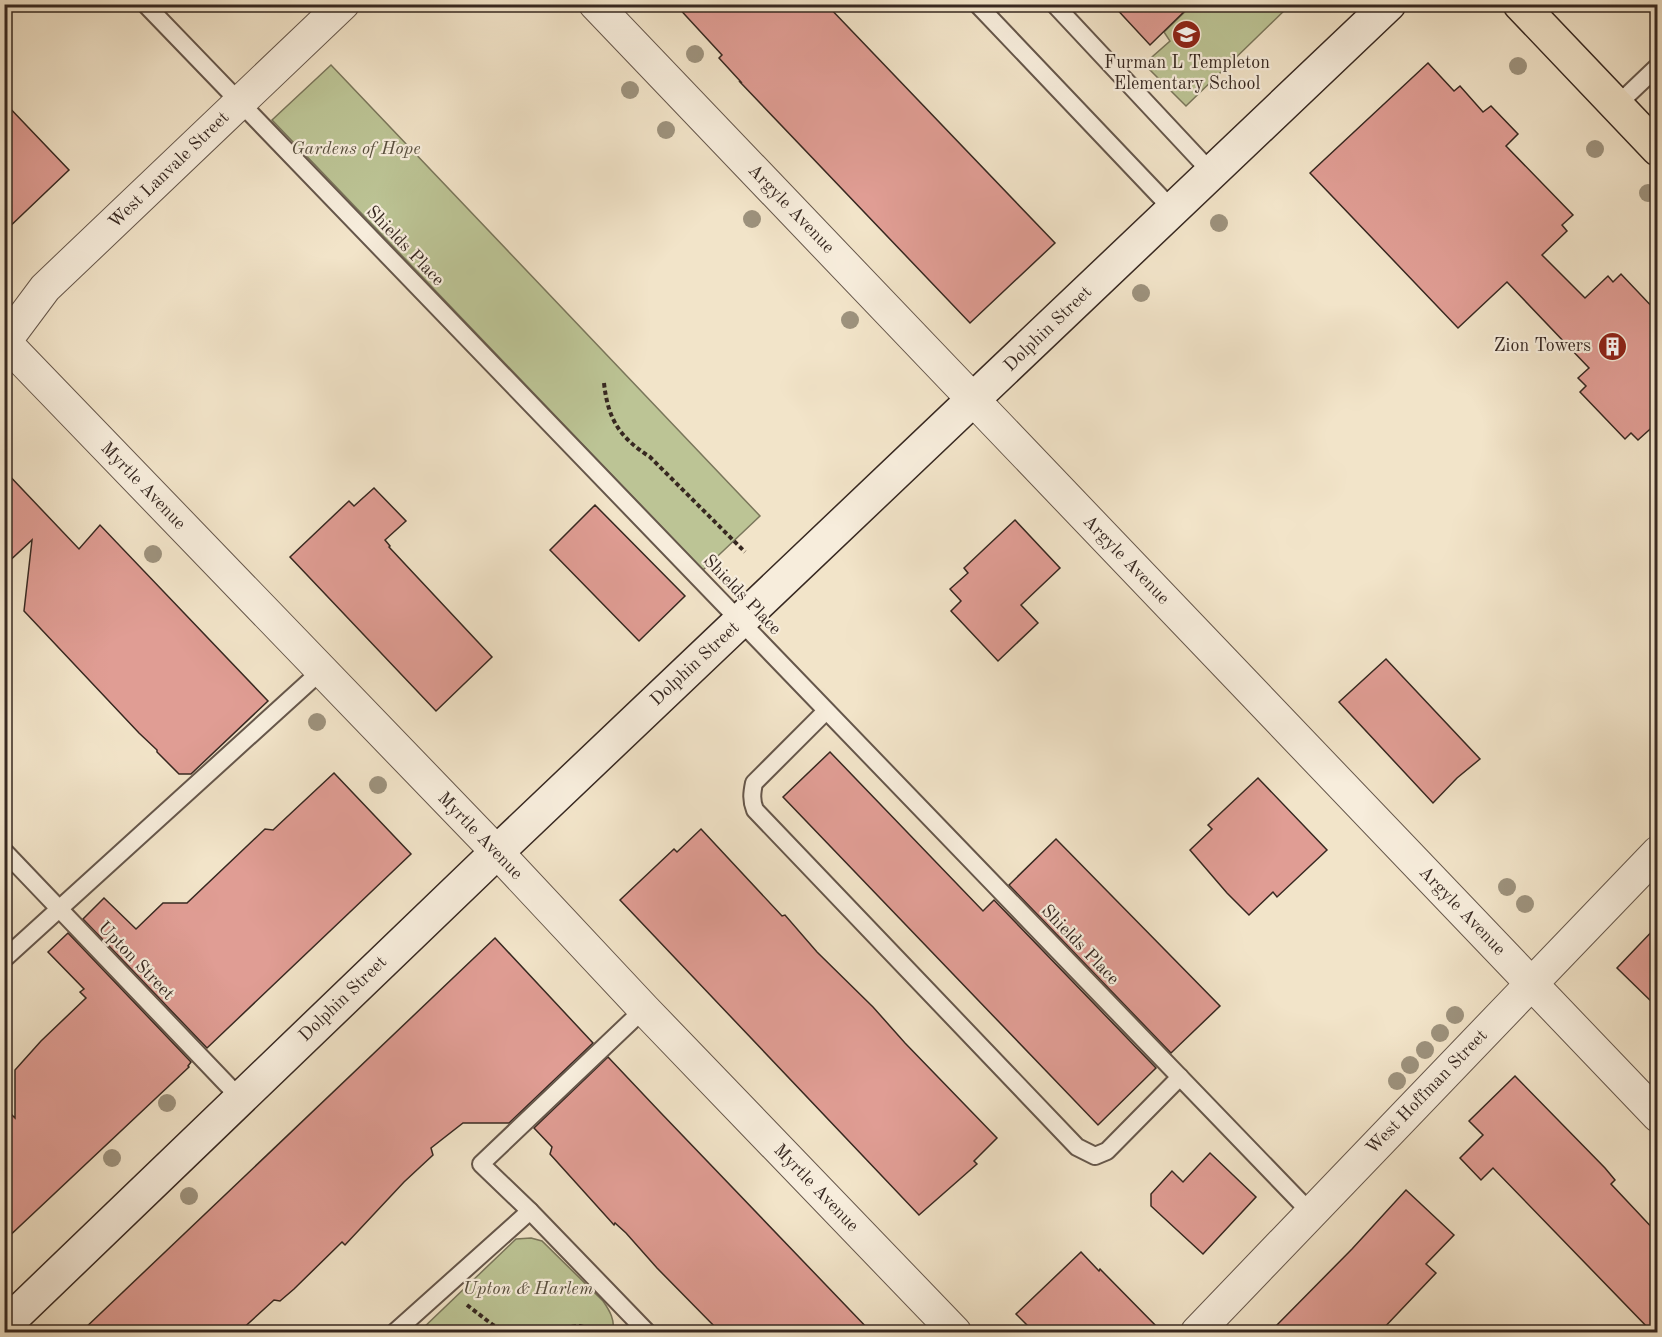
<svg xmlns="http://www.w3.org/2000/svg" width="1662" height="1337" viewBox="0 0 1662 1337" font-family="'Old Standard TT',serif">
	<rect width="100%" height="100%" fill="#f2e4c9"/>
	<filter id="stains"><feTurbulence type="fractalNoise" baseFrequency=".00333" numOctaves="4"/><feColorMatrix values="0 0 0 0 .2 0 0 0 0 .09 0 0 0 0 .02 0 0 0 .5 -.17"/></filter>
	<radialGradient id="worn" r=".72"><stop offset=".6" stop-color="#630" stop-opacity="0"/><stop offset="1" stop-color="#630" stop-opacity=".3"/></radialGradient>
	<g fill="#bcc495" stroke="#7a765b" stroke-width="1.5">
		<path d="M1192,5H1290L1186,106L1144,64L1170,41L1164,32Z"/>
		<path d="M331,65L760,516L703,570L272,120Z"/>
		<path d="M531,1238L542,1241L603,1301C610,1311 615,1320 613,1332H419L516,1239Z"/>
	</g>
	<g fill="#e09d94" stroke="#372821" stroke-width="1.5">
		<path d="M675,4H826L1055,243L970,323L740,82H741L719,58L722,55Z"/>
		<path d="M1112,4H1192L1150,45Z"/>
		<path d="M1428,63L1454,91L1460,86L1483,112L1491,106L1518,134L1506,146L1573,215L1562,225L1567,231L1542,255L1585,298L1608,276L1613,282L1621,274L1658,313V422L1638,440L1631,433L1625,439L1580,392L1586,386L1578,378L1589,368L1507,282L1458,328L1310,173Z"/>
		<path d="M4,102L69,170L4,232Z"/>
		<path d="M4,470L79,549L100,525L268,701L191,774H179L157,752V750L139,733L24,611L32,540L4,566Z"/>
		<path d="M374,488L406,521L385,540L390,546L389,547L492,657L436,711L290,557L349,501L354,506Z"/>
		<path d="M595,505L685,596L639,641L550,550Z"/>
		<path d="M1015,520L1060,568L1021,605L1038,623L998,661L951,611L961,601L950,589L968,573L964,568Z"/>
		<path d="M1386,659L1480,759L1457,778L1433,803L1339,702Z"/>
		<path d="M830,752L983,911L994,900L1156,1068L1098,1125L783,797Z"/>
		<path d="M334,773L411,854L207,1048L83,919L104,898L136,929L163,903H187L265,829L273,830Z"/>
		<path d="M1258,778L1327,850L1277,897L1273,892L1249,915L1227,893L1190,850L1212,829L1208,825Z"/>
		<path d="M701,829L782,916L785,915L817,952L873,1007L905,1043L997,1138L974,1161L977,1164L919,1215L620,900L674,849L677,852Z"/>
		<path d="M1056,839L1220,1006L1171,1053L1009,885Z"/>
		<path d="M1658,925V1008L1617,968Z"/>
		<path d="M68,933L191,1062L188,1066L189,1067L4,1241V1107L15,1118V1070L41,1041L86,998L80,992L84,989L48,952Z"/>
		<path d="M495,938L593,1043L509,1123H463L431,1148L433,1155L404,1182L345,1245L342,1242L294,1289L280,1301L274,1300L239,1332H81Z"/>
		<path d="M608,1057L660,1112L871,1332H720L657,1268L626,1233L615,1223L614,1225L550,1154L552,1147L534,1128Z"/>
		<path d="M1515,1076L1605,1168L1615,1180L1611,1184L1658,1234V1332H1652L1493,1168L1481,1180L1460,1158L1483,1135L1469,1121Z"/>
		<path d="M1210,1153L1256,1197L1203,1254L1151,1206V1194L1172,1171L1183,1182Z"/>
		<path d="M1406,1190L1454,1235L1426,1264L1436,1273L1380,1332H1270L1352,1249Z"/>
		<path d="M1081,1252L1099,1271L1100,1269L1162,1332H1034L1016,1314Z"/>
	</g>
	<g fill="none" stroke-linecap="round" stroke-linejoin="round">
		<defs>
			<g id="service">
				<path d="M145,4L1311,1213"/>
				<path d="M977,4L1173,210"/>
				<path d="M1054,4L1212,173"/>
				<path d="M1616,106L1658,66"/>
				<path d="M826,711L754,783C752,793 751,800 755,810L1077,1147L1095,1156L1107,1151L1180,1077"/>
				<path d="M4,851L240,1098"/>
				<path d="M4,959L321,671"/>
				<path d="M530,1211L481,1164L644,1009"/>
				<path d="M395,1332L530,1211L647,1332"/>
			</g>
			<g id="minor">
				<path d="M595,4L1658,1116"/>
				<path d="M4,341L497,852L644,1009L955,1332"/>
				<path d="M4,343L45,288L343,4"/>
				<path d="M1197,1332L1658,852"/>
			</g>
			<path id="secondary" d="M4,1326L497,852L1389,4"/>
			<path id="primary" d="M1520,4L1658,149"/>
		</defs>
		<use href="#service" stroke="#66574b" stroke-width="20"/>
		<use href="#minor" stroke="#66574b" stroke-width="34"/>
		<use href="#secondary" stroke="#372821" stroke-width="36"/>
		<use href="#primary" stroke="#372821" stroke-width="36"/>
		<g stroke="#372821" stroke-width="4" stroke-dasharray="4.5 3" stroke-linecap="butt">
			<path d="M604,383C608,419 619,437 650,457L745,552"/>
			<path d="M467,1305L493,1325L506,1330L519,1331L580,1326L604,1332"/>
		</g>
		<use href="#service" stroke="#f7eddc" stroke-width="16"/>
		<use href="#minor" stroke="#f7eddc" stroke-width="32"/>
		<use href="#secondary" stroke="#f7eddc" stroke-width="33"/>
		<use href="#primary" stroke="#f2e4c9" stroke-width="33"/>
	</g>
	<g fill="#9d927d">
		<circle cx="695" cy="54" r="9"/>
		<circle cx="1518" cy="66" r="9"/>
		<circle cx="630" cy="90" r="9"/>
		<circle cx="666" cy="130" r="9"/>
		<circle cx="1595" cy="149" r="9"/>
		<circle cx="1648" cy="193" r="9"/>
		<circle cx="752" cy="219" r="9"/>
		<circle cx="1219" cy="223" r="9"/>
		<circle cx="1141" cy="293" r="9"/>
		<circle cx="850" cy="320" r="9"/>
		<circle cx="153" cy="554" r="9"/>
		<circle cx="317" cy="722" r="9"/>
		<circle cx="378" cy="785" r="9"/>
		<circle cx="1507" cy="887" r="9"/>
		<circle cx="1525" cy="904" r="9"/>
		<circle cx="1455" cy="1015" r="9"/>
		<circle cx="1440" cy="1033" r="9"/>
		<circle cx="1425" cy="1050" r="9"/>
		<circle cx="1410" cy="1065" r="9"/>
		<circle cx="1397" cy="1081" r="9"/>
		<circle cx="167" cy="1103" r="9"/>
		<circle cx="112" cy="1158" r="9"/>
		<circle cx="189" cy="1196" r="9"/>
	</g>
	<defs>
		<symbol id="school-disc" viewBox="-11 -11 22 22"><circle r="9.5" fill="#8f2418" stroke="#f7eddc"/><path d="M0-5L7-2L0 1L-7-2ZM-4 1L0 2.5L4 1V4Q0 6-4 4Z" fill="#fff"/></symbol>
		<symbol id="building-disc" viewBox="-11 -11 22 22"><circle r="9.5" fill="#8f2418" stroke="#f7eddc"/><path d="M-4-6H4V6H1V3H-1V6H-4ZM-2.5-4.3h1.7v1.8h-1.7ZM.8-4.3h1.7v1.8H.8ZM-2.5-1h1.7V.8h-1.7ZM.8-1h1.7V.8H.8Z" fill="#fff"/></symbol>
	</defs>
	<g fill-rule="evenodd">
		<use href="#school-disc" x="1170" y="18" width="33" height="33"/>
		<use href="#building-disc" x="1596" y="330" width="33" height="33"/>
	</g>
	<g text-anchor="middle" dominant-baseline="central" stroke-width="4.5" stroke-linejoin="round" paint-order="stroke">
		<g font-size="18" fill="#372821" stroke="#f7eddc">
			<text x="1187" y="63">Furman L Templeton<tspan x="1187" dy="21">Elementary School</tspan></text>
			<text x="1591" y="346" text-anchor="end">Zion Towers</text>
		</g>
		<g font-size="18" font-style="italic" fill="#584f3e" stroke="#f7eddc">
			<text x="356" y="149">Gardens of Hope</text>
			<text x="528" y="1289">Upton &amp; Harlem</text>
		</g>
		<g font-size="18" fill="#372821" stroke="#f7eddc">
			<text transform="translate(169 170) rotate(-44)">West Lanvale Street</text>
			<text transform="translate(791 209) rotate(46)">Argyle Avenue</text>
			<text transform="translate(405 246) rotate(46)">Shields Place</text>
			<text transform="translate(1048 329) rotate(-44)">Dolphin Street</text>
			<text transform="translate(143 486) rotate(46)">Myrtle Avenue</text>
			<text transform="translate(1126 560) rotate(46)">Argyle Avenue</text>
			<text transform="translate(742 595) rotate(46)">Shields Place</text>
			<text transform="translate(695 664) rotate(-43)">Dolphin Street</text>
			<text transform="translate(480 836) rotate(46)">Myrtle Avenue</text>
			<text transform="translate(1462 911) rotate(46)">Argyle Avenue</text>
			<text transform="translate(1080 945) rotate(46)">Shields Place</text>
			<text transform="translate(136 961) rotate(46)">Upton Street</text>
			<text transform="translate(343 999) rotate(-44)">Dolphin Street</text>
			<text transform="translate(1427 1092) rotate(-46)">West Hoffman Street</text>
			<text transform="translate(816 1188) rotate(46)">Myrtle Avenue</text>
		</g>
	</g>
	<rect width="1662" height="1337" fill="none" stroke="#f2e4c9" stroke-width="24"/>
	<rect x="6" y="6" width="1650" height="1325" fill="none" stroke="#372821" stroke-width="3"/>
	<rect x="12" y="12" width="1638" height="1313" fill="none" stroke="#372821" stroke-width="1.5"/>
	<rect width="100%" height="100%" filter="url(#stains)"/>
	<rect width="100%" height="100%" fill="url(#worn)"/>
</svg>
